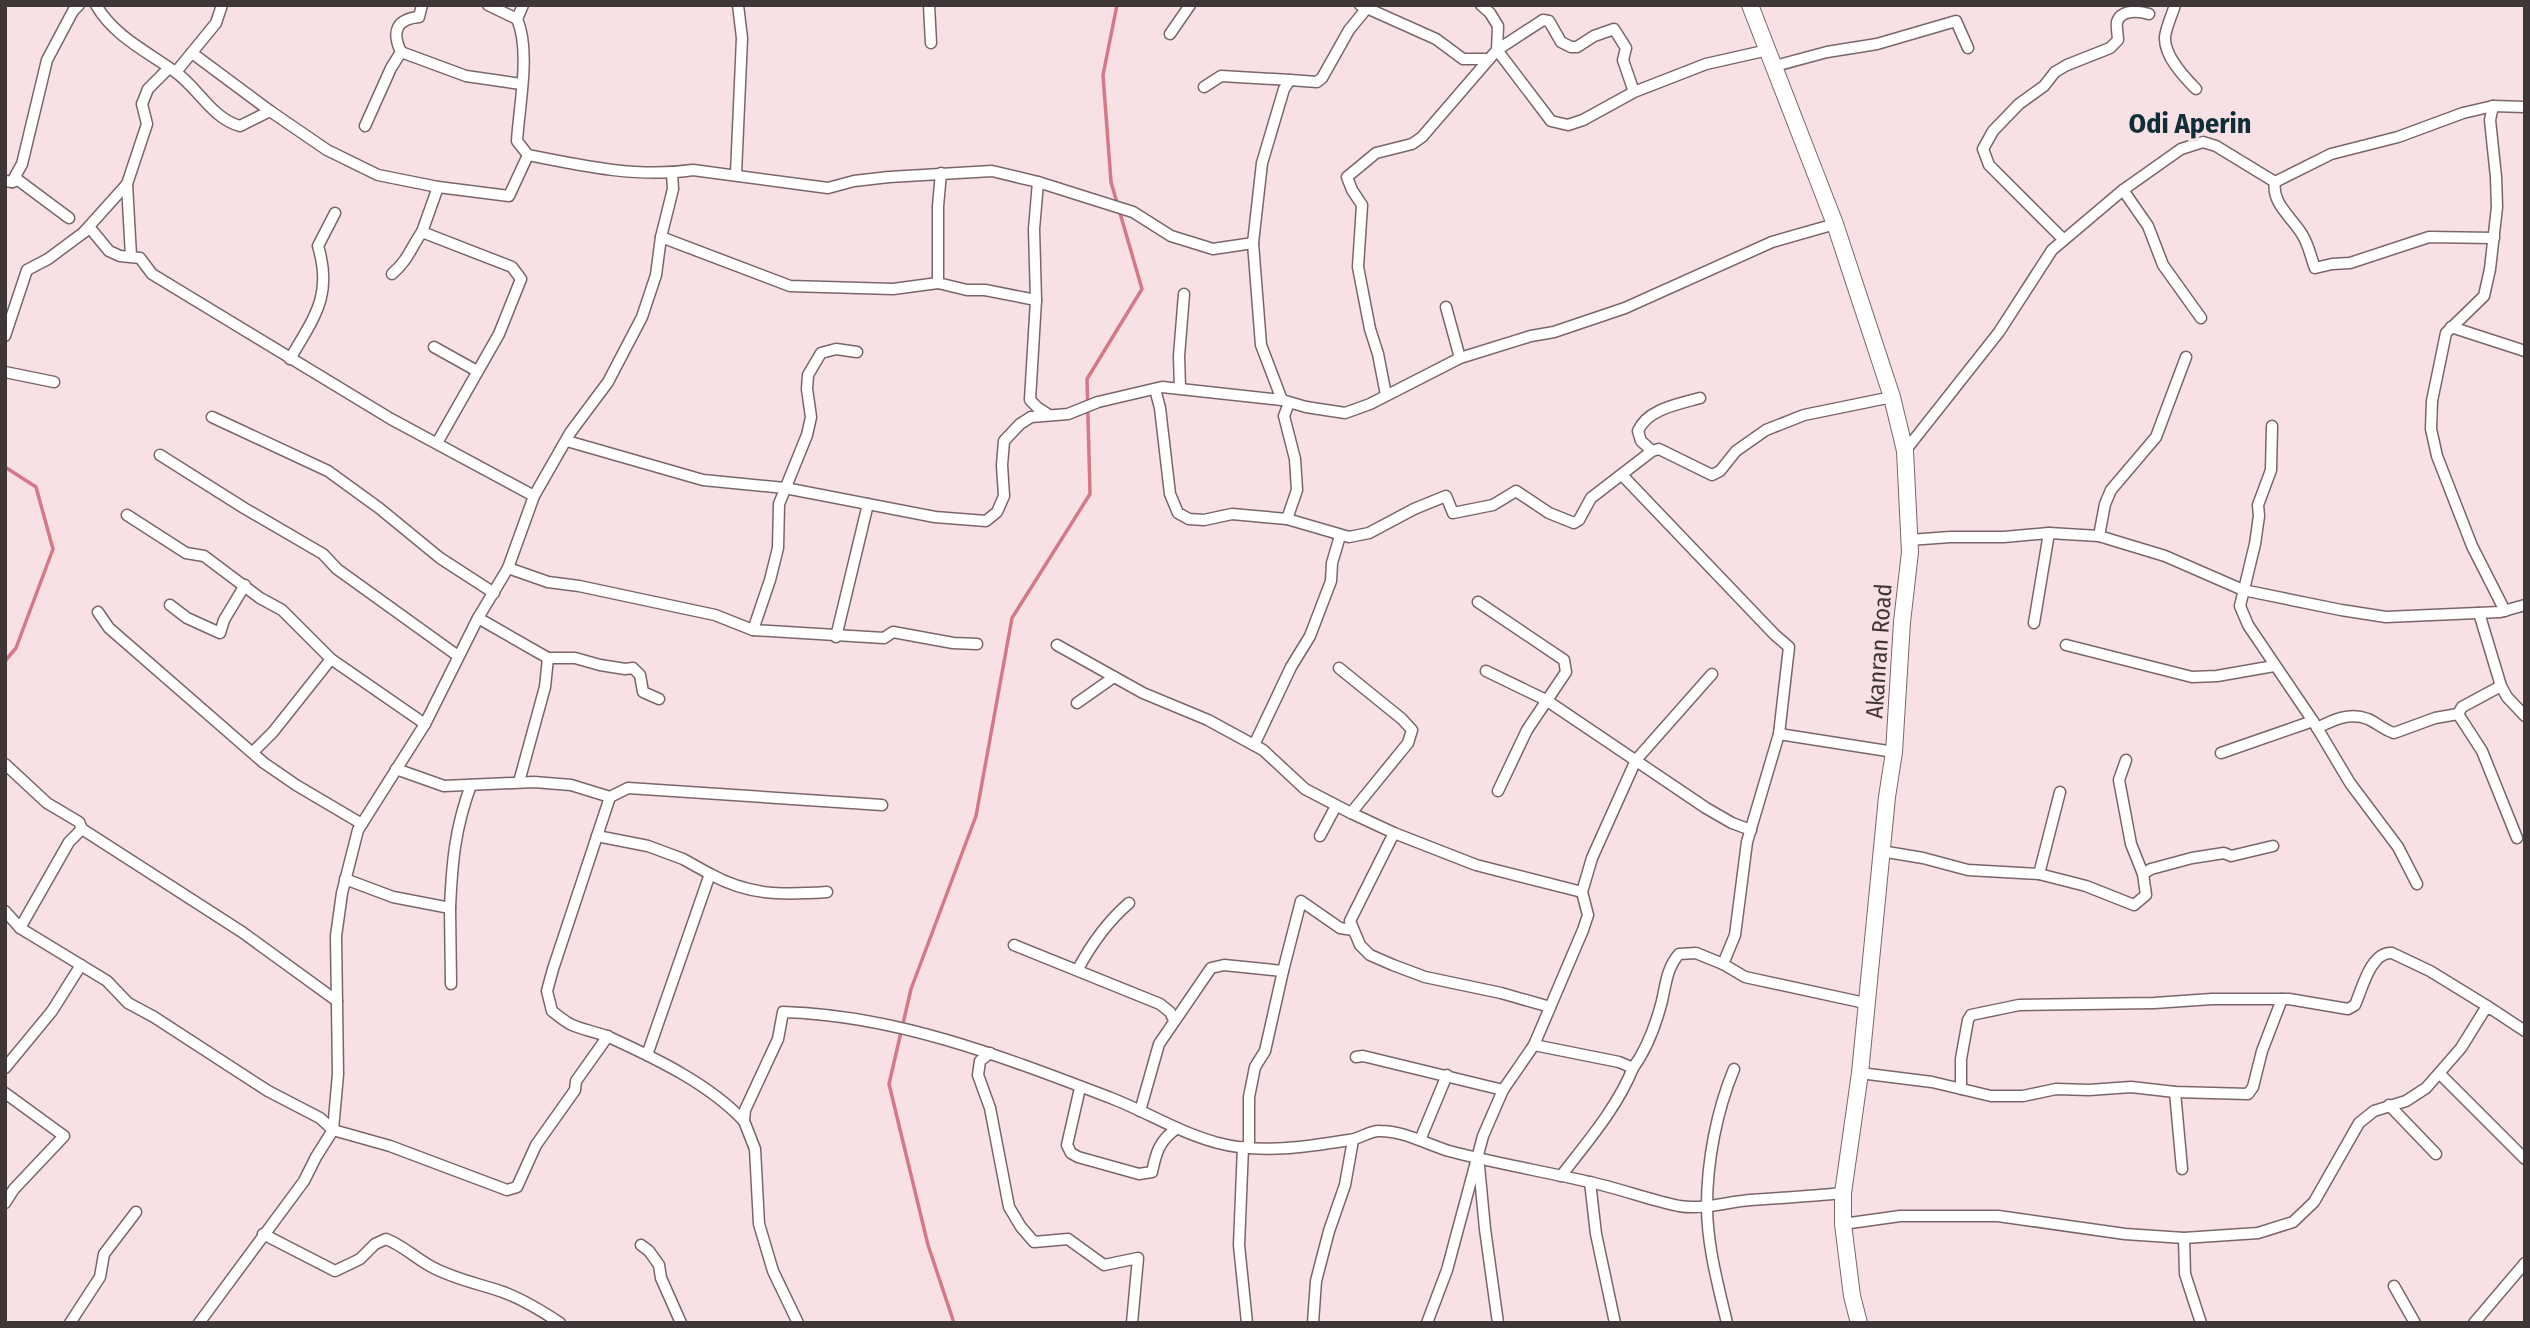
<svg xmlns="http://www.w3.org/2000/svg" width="2530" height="1328" viewBox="0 0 2530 1328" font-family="'Fira Sans Condensed',sans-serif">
	<rect width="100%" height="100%" fill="#f8e1e4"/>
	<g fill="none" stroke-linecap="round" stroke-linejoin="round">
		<g stroke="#d57889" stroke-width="3.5">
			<path d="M5,467L36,487L53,549L16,648L5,661"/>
			<path d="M954,1323L928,1245L889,1084L911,989L976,816L1012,618L1090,494L1087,379L1142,289L1111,182L1103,75L1117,5"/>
		</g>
		<defs>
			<g id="street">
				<path d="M96,5C114,36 146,51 174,71C198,87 211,118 240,126L270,111"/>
				<path d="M488,5L517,19C531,51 519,106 517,141L528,155C582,166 638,178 693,170L828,188L854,181L889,177L992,171L1038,182L1133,212L1171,236L1213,249L1253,243"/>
				<path d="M929,5L931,43"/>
				<path d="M1360,5L1436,39L1463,59H1489"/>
				<path d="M2175,5C2172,15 2166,27 2165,37C2164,56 2184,77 2196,89"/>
				<path d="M517,19L523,5"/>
				<path d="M1170,34L1190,5"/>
				<path d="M401,52L466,76L521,84"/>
				<path d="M192,53L270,111L327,150L378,175L438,187L509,196L528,155"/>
				<path d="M1775,66L1827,52L1877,44L1956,21L1968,48"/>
				<path d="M176,72L216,23L222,5"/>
				<path d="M1204,87L1221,76L1290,80"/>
				<path d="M1634,92L1623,60L1626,48L1614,29L1594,36L1577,47H1571L1561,42L1549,21L1543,20L1497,50L1551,121L1568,125L1583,120L1634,92L1706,64L1768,50"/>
				<path d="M2493,106L2490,120L2496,177L2497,207L2490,269L2484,296L2446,333L2432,401L2431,429L2437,456L2472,546L2505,611"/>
				<path d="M365,126L391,68L401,52C391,31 397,19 419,17L422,5"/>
				<path d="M941,173L938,206V283L967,290H985L1036,300"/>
				<path d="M736,174L742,38L738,5"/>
				<path d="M5,181L12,182L22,164L47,60L73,11L79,5"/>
				<path d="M12,182L18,180L69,218"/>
				<path d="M1038,182L1034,229L1036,300L1030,400L1038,408L1049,415"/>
				<path d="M2275,182C2271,204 2294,219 2303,236C2309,246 2311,258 2315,268L2332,264L2350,263L2429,237L2494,238"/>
				<path d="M127,184L131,256"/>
				<path d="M2123,190L2148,226L2163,265L2201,318"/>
				<path d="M83,233L90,228L109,251L120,256L140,258L152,274L391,419L534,496"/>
				<path d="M661,237L790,286L893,289L938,283"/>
				<path d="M2063,239L1989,165L1983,149L1993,131L2019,104L2044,86L2055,72L2067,65L2110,48L2118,40C2118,35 2116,27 2117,22C2121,9 2140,11 2149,14"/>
				<path d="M392,274C409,259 410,249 422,232"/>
				<path d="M1446,307L1460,358"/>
				<path d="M2451,327L2525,351"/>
				<path d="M5,336L27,270L48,259L83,233L127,184L147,124L142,104L148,89L169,68"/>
				<path d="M434,347L477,371"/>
				<path d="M290,359C314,317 333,296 318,246L335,213"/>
				<path d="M5,372L54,382"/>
				<path d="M1180,388L1179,356L1184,294"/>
				<path d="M1155,389L1160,408L1170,494L1178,513L1189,519L1204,520L1232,514L1287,519L1349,537L1369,533L1414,509L1446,496L1453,513L1493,505L1516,491L1549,513L1574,523L1579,520L1591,498L1652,451L1659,449L1712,475L1720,471L1736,451L1766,430L1804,415L1892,397"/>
				<path d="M1386,395L1378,354L1370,329L1358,267L1362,205L1352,190L1347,177L1376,153L1412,144L1422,137L1497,50L1498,26L1490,13L1481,5"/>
				<path d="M1282,400L1261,345L1253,243L1262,163L1284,89L1290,80L1317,82L1322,78L1349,30L1367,8"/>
				<path d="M212,417L328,471L379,508L440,558L494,593"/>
				<path d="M2272,426L2271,470L2258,505L2259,516L2255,544L2240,606L2248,625L2313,721L2350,783L2398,847L2417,884"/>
				<path d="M567,441L703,480L785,488L935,517L986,521L997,512L1004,496L1002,465L1004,441L1020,424L1031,417L1068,414L1098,402L1162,387L1282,400L1306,407L1345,413L1370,404L1460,358L1531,336L1554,332L1625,308L1772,242L1835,224"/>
				<path d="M437,443L499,334L521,279L512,267L422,232L438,187"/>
				<path d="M1652,451L1641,441L1638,431C1647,409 1679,404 1700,398"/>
				<path d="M1905,451L1999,332L2052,250L2123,190L2181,149L2203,142L2216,146L2275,182L2331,154L2398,137L2463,113L2493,106L2525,107"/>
				<path d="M160,455L244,508L323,554L337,569L458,656"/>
				<path d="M1622,475L1775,635L1789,647L1779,734L1747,842L1735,935L1723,964"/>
				<path d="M127,515L186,553L204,556L260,598L282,610L331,659L425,724"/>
				<path d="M1287,519L1297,490L1295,459L1284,416L1289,403"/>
				<path d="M2099,536L2105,504L2111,490L2156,437L2186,357"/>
				<path d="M1909,540L1950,537H2004L2049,533L2099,536L2165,556L2243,590L2341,610L2386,617L2500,612L2525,605"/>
				<path d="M508,568L548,582L579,586L715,615L753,630L884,638L893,632L953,643L977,644"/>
				<path d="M1478,602L1564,660L1566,672L1527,730L1498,791"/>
				<path d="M170,605L187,618L220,633L224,620L245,585"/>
				<path d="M98,612L109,628L264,763L296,785L362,824"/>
				<path d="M2479,613L2501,686L2507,697L2525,716"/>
				<path d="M478,618L548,658H575L600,665L625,669L633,668L640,675L643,692L659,699"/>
				<path d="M2034,623L2049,533"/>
				<path d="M753,630L770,580L778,548L779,504L807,435L811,417L807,389L808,375L821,353L836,349L857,352"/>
				<path d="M836,637L868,504"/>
				<path d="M1057,645L1143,693L1208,720L1263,750L1305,789L1351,813L1394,833L1476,865L1582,892"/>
				<path d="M2066,645L2192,677L2217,676L2274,666"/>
				<path d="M1339,668L1402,719L1412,730L1408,743L1351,813"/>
				<path d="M1486,671L1546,700L1706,808L1732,823L1751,830"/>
				<path d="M2501,686L2462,707L2458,714L2482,751L2517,838"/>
				<path d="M1077,703L1114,677"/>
				<path d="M2317,728C2333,720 2349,712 2368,719C2377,723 2384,730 2394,733L2435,718L2458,714"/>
				<path d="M1779,734L1894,752"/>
				<path d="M1254,745L1291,667L1310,636L1331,581L1332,563L1340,536"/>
				<path d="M253,752L273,732L331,659"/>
				<path d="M2221,753L2313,721"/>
				<path d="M2126,760L2119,780L2131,844L2143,874"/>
				<path d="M5,764L47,803L79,822L82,829L242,932L337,1001"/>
				<path d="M396,769L444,786L534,782L571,785L610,797L628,788L882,805"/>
				<path d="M519,782L545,687L548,658"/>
				<path d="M610,797L553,969L547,991L552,1011C557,1015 563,1020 570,1024C582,1030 598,1032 611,1038C657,1059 709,1084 744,1121"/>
				<path d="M1394,833L1350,921L1360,945L1370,955L1393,965L1425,977L1501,993L1550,1007"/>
				<path d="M597,836L648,846L683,859L710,874L647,1055"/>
				<path d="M1320,836L1336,806"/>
				<path d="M1881,851L1923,858L1968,870L2039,874L2086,886L2134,905L2146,895L2143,874L2151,869L2192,858L2224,853L2231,856L2273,846"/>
				<path d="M710,874C750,896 783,895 827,892"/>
				<path d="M2039,874L2060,792"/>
				<path d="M345,879L393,897L450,908L451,984"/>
				<path d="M450,908C452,862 455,828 471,785"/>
				<path d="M5,911L20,928L107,981L128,1003L154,1017L268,1091L320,1118L333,1130L390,1146L507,1190L517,1187L536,1145L575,1090L576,1081L608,1036"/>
				<path d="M20,928L69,842L82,829"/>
				<path d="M1014,945L1160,1004L1170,1012L1174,1020"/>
				<path d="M1078,969C1092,943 1107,922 1129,903"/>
				<path d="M1534,1045L1619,1062L1633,1068C1647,1049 1656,1024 1662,1001C1666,983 1667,968 1679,954L1696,953L1723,964L1745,977L1865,1003"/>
				<path d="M990,1053L980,1061L978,1075L990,1108L1009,1207L1021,1227L1034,1242L1068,1239L1104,1265L1138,1258L1132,1323"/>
				<path d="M1356,1057L1363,1056L1503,1090"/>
				<path d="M5,1068L52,1011L81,965"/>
				<path d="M1860,1073L1932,1082L1991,1096H2023L2056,1089L2089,1090L2131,1087L2175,1092L2248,1094L2253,1087L2262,1051L2282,999"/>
				<path d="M2440,1074L2525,1159"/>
				<path d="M1080,1088L1067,1145L1071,1153L1078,1157L1139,1174L1152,1172C1156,1153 1159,1141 1176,1129"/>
				<path d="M1961,1089V1059L1968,1020L1971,1015L2019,1005L2154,1003L2212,999H2289L2348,1009L2355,1005C2362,989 2371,951 2392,953L2430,971L2487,1006"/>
				<path d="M2175,1092L2182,1169"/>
				<path d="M5,1093L64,1136L14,1189L5,1203"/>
				<path d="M2389,1105L2436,1154"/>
				<path d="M1140,1111L1159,1044L1211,968L1224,965L1283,971L1301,901L1340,928L1353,930"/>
				<path d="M1420,1140L1447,1075"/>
				<path d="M1243,1147L1239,1245L1247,1323"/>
				<path d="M1249,1148V1097L1255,1067L1265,1051L1283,971"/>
				<path d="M1479,1166L1485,1229L1498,1323"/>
				<path d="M1561,1176C1587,1142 1617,1108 1633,1068"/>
				<path d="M1590,1182L1596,1234L1615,1323"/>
				<path d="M1843,1224L1900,1216H1998L2125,1234L2184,1238L2258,1233L2293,1222L2314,1202L2359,1123L2374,1111L2406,1101L2426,1088L2461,1048L2487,1006L2525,1031"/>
				<path d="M263,1234L335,1271L360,1259L375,1244L386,1239C404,1246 415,1258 432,1267C454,1279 480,1284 503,1292C522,1299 542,1311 560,1323"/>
				<path d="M2184,1238L2185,1274L2201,1323"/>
				<path d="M641,1245L649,1251L659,1265L661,1278L681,1323"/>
				<path d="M2394,1286L2415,1323"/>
				<path d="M70,1323L100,1277L104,1254L136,1212"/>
				<path d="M199,1323L304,1181L316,1157L333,1130L338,1074L336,936L342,893L358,830L425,724L478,618L508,568L534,496L570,433L608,382L642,317L656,275L661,237L673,189L672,173"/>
				<path d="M798,1323L773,1271L759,1224L755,1149L744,1121L745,1110L778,1039L783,1012C897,1015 1006,1058 1111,1098C1147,1112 1180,1133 1218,1143C1259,1154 1307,1147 1349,1140C1360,1139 1370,1130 1380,1131C1404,1131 1426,1144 1449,1151C1494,1163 1542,1171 1589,1182C1619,1188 1649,1200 1679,1206C1703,1210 1727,1202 1750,1200C1781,1198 1812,1196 1843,1193"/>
				<path d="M1313,1323L1316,1281L1329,1231L1345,1185L1353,1140"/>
				<path d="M1427,1323L1447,1270L1483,1136L1503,1090L1534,1045L1583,930L1588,915L1582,892L1592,858L1636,760L1712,674"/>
				<path d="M1727,1323C1718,1285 1707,1245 1707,1206C1707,1160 1717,1110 1734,1069"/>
				<path d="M2474,1323L2525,1263"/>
			</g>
			<path id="secondary" d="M1750,5L1835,224L1892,397L1905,451L1910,552L1902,622L1894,752L1887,797L1860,1073L1843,1193V1224L1852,1296L1859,1323"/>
		</defs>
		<use href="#street" stroke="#7a6669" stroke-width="13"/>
		<use href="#secondary" stroke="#7a6669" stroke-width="18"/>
		<use href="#street" stroke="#fff" stroke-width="10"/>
		<use href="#secondary" stroke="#fff" stroke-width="16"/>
	</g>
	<g text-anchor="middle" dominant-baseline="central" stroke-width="7" stroke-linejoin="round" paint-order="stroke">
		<g font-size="24" fill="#3f3637" stroke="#f8e1e4">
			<text transform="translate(1879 651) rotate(-86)">Akanran Road</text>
		</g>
		<g font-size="28" font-weight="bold" fill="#0f2e37" stroke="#f8e1e4">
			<text x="2190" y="123">Odi Aperin</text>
		</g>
	</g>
	<rect width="2530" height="1328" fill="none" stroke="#3f3637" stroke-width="14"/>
</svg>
